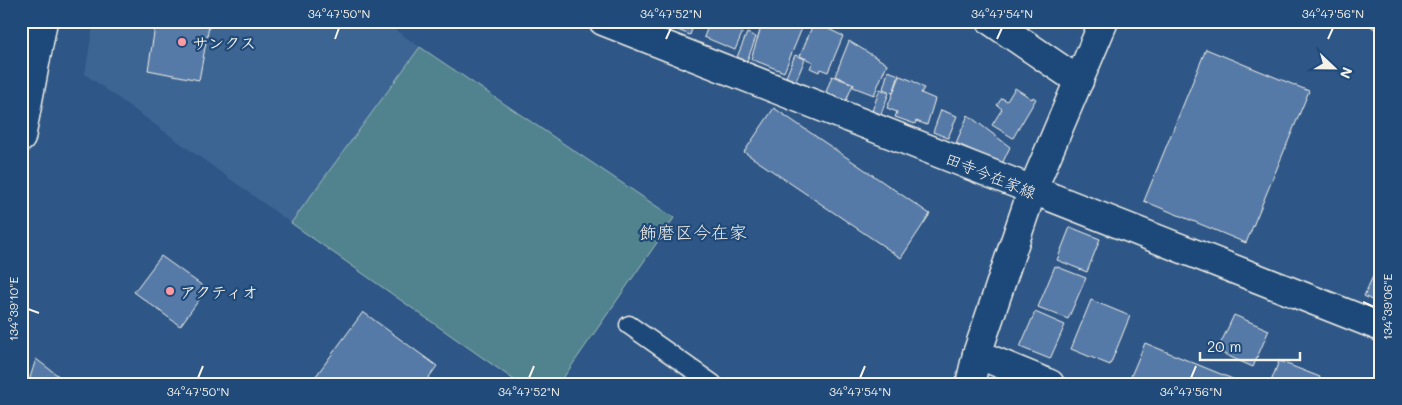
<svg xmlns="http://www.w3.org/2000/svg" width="1402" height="405" viewBox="0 0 1402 405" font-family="Mali,'Klee One',sans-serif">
	<rect width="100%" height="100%" fill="#2e5787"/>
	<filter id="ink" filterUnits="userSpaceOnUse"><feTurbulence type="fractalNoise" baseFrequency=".02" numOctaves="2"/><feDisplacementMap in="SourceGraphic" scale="10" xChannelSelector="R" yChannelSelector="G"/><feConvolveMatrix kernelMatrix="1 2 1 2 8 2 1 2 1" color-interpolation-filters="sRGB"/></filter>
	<g filter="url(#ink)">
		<path fill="#3e6593" d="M94,21H382L420,47L291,223L85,74Z"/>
		<path fill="#51838e" stroke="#a2babb" d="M420,47L674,218L559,384H520L291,223Z"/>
		<g fill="#577aa7" stroke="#f4f1e8">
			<path d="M156,21H210L199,80L148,70Z"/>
			<path d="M655,21H695L690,35Z"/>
			<path d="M710,21L747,22L735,50L704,37Z"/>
			<path d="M763,21H805L784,72L751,59Z"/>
			<path d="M1364,21H1381V34Z"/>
			<path d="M814,22L843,36L828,72L820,69L819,72L810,68L813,62L800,56Z"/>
			<path d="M747,33L756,37L747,61L737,57Z"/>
			<path d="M849,41L887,64L874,95L853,87L854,84L835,76Z"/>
			<path d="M1206,49L1309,91L1246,243L1144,201Z"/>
			<path d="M795,55L805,59L796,81L786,77Z"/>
			<path d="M888,71L899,75L893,93L883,89Z"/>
			<path d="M832,76L853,84L846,101L826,92Z"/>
			<path d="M900,76L913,81L924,88L921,93L935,99L927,125L916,121L915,124L895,117L897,112L887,108Z"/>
			<path d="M1015,88L1032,99L1033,97L1036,99L1013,138L992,125L1002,109L997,105L1002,98L1007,101Z"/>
			<path d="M880,89L889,93L881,114L872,111Z"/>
			<path d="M774,108L930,214L901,258L744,152Z"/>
			<path d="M941,110L957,116L948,138L933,132Z"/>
			<path d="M968,115L1010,147L1002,164L956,143Z"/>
			<path d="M1070,227L1100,239L1087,272L1057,260Z"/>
			<path d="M1381,253V305L1364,296L1378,265L1376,264Z"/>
			<path d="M161,256L207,289L180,326L134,292Z"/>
			<path d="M1055,266L1086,278L1068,319L1038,307Z"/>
			<path d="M1091,300L1130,316L1110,365L1071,349Z"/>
			<path d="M363,312L437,366L424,384H310Z"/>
			<path d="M1035,312L1065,325L1050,359L1020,347Z"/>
			<path d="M1234,315L1269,330L1253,367L1217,351Z"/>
			<path d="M1145,343L1245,384H1150L1131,376Z"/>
			<path d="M36,359L60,377L55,384H28Z"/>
			<path d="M1279,361L1320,377L1317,384H1270Z"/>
		</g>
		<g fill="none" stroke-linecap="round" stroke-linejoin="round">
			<defs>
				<path id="lane" d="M629,325L713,384"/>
				<g id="street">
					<path d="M991,21L1079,81"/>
					<path d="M977,354L1050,384"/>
					<path d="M970,384L977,354L1032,191L1104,21"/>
				</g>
				<path id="secondary" d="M603,21L1381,327"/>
				<path id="highway" d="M21,138L43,21"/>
			</defs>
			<use href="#lane" stroke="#f4f1e8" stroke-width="21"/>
			<use href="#street" stroke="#f4f1e8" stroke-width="31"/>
			<use href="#secondary" stroke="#f4f1e8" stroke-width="31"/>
			<use href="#highway" stroke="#f4f1e8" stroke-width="31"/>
			<use href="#lane" stroke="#1f4a7a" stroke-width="18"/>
			<use href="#street" stroke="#1f4a7a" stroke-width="28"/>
			<use href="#secondary" stroke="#1f4a7a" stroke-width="28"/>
			<use href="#highway" stroke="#1f4a7a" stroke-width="28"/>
		</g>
	</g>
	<path fill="none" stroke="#f4f1e8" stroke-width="2" d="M335,39L339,28M666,39L671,28M997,39L1002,28M1328,39L1333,28M1363,302L1374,307M28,309L39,313M198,378L203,366M529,378L534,366M860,378L865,366M1191,378L1196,366"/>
	<g fill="#ff9aa2" stroke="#1f4a7a" stroke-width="2">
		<circle cx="182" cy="42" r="5"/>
		<circle cx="170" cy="291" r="5"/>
	</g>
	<g text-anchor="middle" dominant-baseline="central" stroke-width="4.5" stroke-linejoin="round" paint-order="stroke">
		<g font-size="16" font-weight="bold" fill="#f4f1e8" stroke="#1f4a7a" text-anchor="start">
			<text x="192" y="42">サンクス</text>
			<text x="180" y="291">アクティオ</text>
		</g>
		<g font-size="16" fill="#f4f1e8" stroke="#1f4a7a">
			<text transform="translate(991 175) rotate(22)">田寺今在家線</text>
		</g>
		<g font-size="18" fill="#f4f1e8" stroke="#1f4a7a">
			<text x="693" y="232">飾磨区今在家</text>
		</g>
	</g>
	<rect width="1402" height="405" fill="none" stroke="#1f4a7a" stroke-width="55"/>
	<g transform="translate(1334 68) rotate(112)" stroke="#1f4a7a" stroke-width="4" paint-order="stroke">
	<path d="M0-4L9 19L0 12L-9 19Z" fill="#f4f1e8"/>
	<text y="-8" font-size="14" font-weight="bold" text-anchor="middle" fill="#f4f1e8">N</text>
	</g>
	<path d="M1200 352v8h100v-8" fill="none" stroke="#f4f1e8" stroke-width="2.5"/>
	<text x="1207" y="352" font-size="15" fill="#f4f1e8" stroke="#1f4a7a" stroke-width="4" paint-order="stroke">20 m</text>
	<rect x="28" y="28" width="1346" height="350" fill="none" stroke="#f4f1e8" stroke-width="2"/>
	<g font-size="12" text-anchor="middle" fill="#f4f1e8">
		<text x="339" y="18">34°47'50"N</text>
		<text x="671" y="18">34°47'52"N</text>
		<text x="1002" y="18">34°47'54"N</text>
		<text x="1333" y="18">34°47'56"N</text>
		<text transform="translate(1388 307) rotate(-90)" y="4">134°39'06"E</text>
		<text transform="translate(14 309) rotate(-90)" y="4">134°39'10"E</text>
		<text x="198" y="396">34°47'50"N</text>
		<text x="529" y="396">34°47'52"N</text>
		<text x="860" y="396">34°47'54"N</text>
		<text x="1191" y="396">34°47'56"N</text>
	</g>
</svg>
